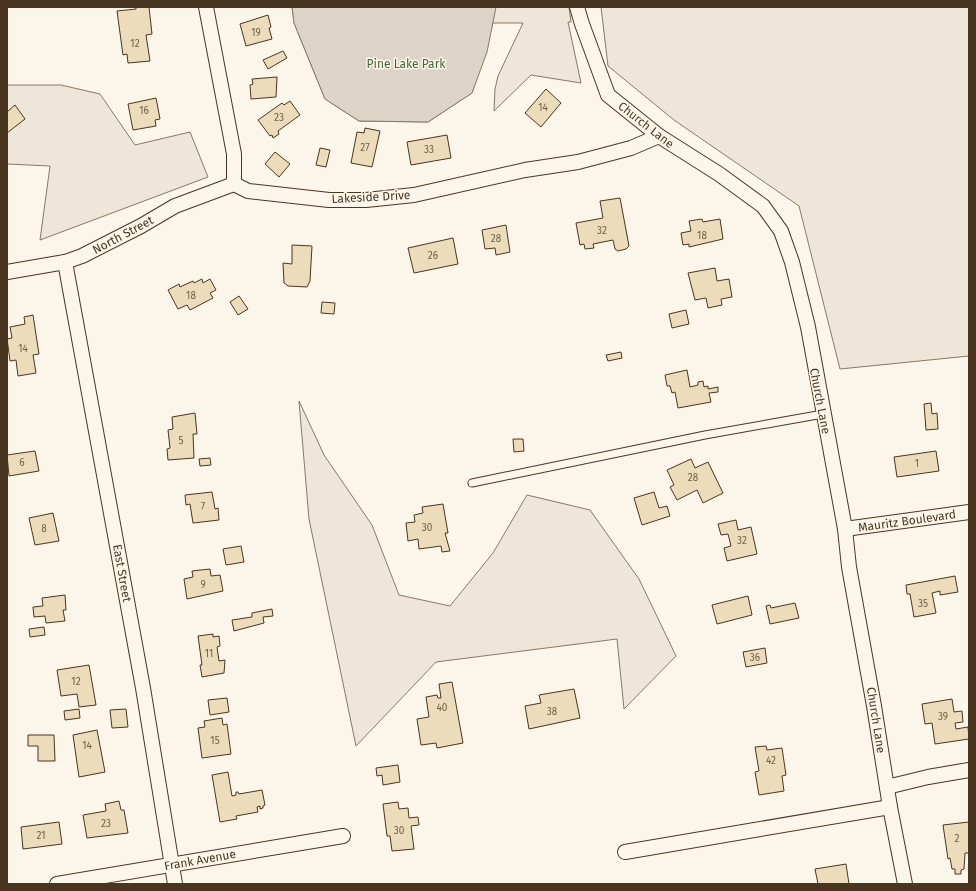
<svg xmlns="http://www.w3.org/2000/svg" width="976" height="891" viewBox="0 0 976 891" font-family="'Fira Sans',sans-serif">
	<rect width="100%" height="100%" fill="#fbf6e9"/>
	<g fill="#ede6d9" stroke="#887966">
		<path d="M292,7H569L571,22H568L581,83L531,75L494,111L495,89L498,76L523,23H493L472,93L428,122L359,121L325,99L294,23Z"/>
		<path d="M601,7H969V356L840,369L799,206L674,120L608,66Z"/>
		<path d="M7,85H61L100,94L135,145L190,132L208,177L40,240L50,166L7,164Z"/>
		<path d="M299,401L324,455L372,525L399,595L450,606L493,553L527,495L590,510L639,579L676,656L624,709L617,639L436,662L356,746L309,519Z"/>
	</g>
	<path fill="#dcd4c6" stroke="#887966" d="M292,7H496L487,52L472,93L428,122L359,121L325,99L294,23Z"/>
	<g fill="#ecdcbc" stroke="#4a3520">
		<path d="M136,7H149L152,34L146,35L150,61L128,63L127,54L123,55L117,11L136,9Z"/>
		<path d="M268,15L271,27L269,28L272,39L246,46L240,24Z"/>
		<path d="M283,51L287,58L268,69L263,60Z"/>
		<path d="M277,77L276,97L251,99L250,85L253,84L252,79Z"/>
		<path d="M546,89L561,103L541,127L525,113Z"/>
		<path d="M156,98L160,119L155,120L156,126L133,130L128,104Z"/>
		<path d="M290,101L300,115L278,131L279,134L273,138L272,135L270,136L258,120L282,103L284,105Z"/>
		<path d="M15,105L25,119L7,133V112Z"/>
		<path d="M365,128L380,131L372,167L351,163L357,132L364,133Z"/>
		<path d="M447,135L451,158L411,165L407,142Z"/>
		<path d="M320,148L330,150L326,167L316,165Z"/>
		<path d="M275,152L290,164L279,177L265,164Z"/>
		<path d="M620,198L629,246L626,249L618,251L615,249L613,240L593,244L594,248L585,249L584,244L580,245L576,223L603,218L600,201Z"/>
		<path d="M702,219L703,222L720,219L723,239L689,247V244L683,245L681,233L691,231L689,221Z"/>
		<path d="M506,225L510,252L496,255L495,248L485,249L482,230Z"/>
		<path d="M453,238L458,264L414,273L408,248Z"/>
		<path d="M292,245L312,246L310,281L307,287L288,286L284,283L283,263L292,264Z"/>
		<path d="M715,268L717,281L729,279L732,297L721,299L722,305L708,308L706,298L695,300L688,273Z"/>
		<path d="M202,279L203,283L210,279L216,290L210,293L213,298L190,310L187,305L178,309L168,290L179,284L180,287L193,281L194,283Z"/>
		<path d="M239,296L248,309L238,315L230,302Z"/>
		<path d="M322,302L335,303L334,314L321,313Z"/>
		<path d="M686,310L689,324L672,328L669,314Z"/>
		<path d="M33,315L39,354L33,355L36,373L18,376L16,360L10,361L7,339L12,338L10,327L25,324L24,317Z"/>
		<path d="M621,352L622,358L608,361L606,355Z"/>
		<path d="M687,370L690,387L698,385V382L703,381L704,387L708,386V389L718,387V392L709,393L711,402L678,408L675,392L672,393L670,386H667L665,375Z"/>
		<path d="M931,403L932,414L937,413L938,429L926,430L924,404Z"/>
		<path d="M195,413L197,434H193L194,458L168,460L167,449L170,448L168,430L173,429L172,417Z"/>
		<path d="M513,439H523L524,451L514,452Z"/>
		<path d="M35,451L39,471L9,476L7,455Z"/>
		<path d="M936,451L939,471L897,477L894,457Z"/>
		<path d="M210,458L211,465L200,466L199,459Z"/>
		<path d="M691,459L695,468L708,462L723,493L703,503L697,490L677,500L670,487L674,485L667,470Z"/>
		<path d="M212,492L215,509L218,508L219,520L193,523L190,504L186,505L185,495Z"/>
		<path d="M654,492L659,508L667,506L670,516L642,525L634,498Z"/>
		<path d="M443,504L448,533H445L450,551L442,552L441,546L419,549L418,539L408,541L406,523L415,522L414,515L423,513L422,507Z"/>
		<path d="M53,513L59,541L35,545L29,518Z"/>
		<path d="M736,520L738,530L751,527L757,554L727,561L724,548L731,546L728,534L721,535L718,524Z"/>
		<path d="M241,546L244,562L226,565L223,549Z"/>
		<path d="M210,569L211,576L220,575L223,591L187,599L184,579L193,577L192,571Z"/>
		<path d="M955,576L958,592L940,595V591L932,593L936,613L914,617L910,594H907L906,585Z"/>
		<path d="M65,595L66,610H63L65,621L46,623L45,616L34,617L33,607L43,606L42,598Z"/>
		<path d="M748,596L752,615L717,624L712,605Z"/>
		<path d="M795,603L799,618L770,624L766,606L770,605L771,608Z"/>
		<path d="M272,609L273,616L263,617L264,623L234,631L232,620L252,617V613Z"/>
		<path d="M44,627L45,635L30,637L29,629Z"/>
		<path d="M213,634V637L219,636L220,646L217,647L219,661L225,660L224,673L202,677L200,665H202L198,636Z"/>
		<path d="M765,648L767,663L746,667L743,652Z"/>
		<path d="M89,665L96,705L79,707L77,694L61,696L57,670Z"/>
		<path d="M452,682L463,743L437,748L436,743L421,745L417,719L429,717L426,697L437,695L438,698H441L439,684Z"/>
		<path d="M574,689L580,718L529,729L525,706L541,703L539,695Z"/>
		<path d="M227,698L229,712L210,715L208,700Z"/>
		<path d="M952,699L954,712L962,711L963,722L955,723L956,729L968,727L969,739L935,744L932,723L925,724L922,704Z"/>
		<path d="M79,709L80,718L65,720L64,711Z"/>
		<path d="M126,709L128,727L112,728L110,710Z"/>
		<path d="M222,718L223,725L227,724L231,754L202,758L198,728L205,727L204,721Z"/>
		<path d="M97,730L105,772L79,777L73,735Z"/>
		<path d="M28,735H54L55,761H38V746H28Z"/>
		<path d="M766,746L767,750L782,748L786,775L782,776L784,791L759,795L755,772L759,771L755,747Z"/>
		<path d="M398,765L400,782L383,785L382,775L377,776L376,768Z"/>
		<path d="M228,772L232,796L236,795V792H238L239,794L262,790L265,805L263,806V808L260,809V806L257,807L258,812L236,816L237,819L220,822L212,775Z"/>
		<path d="M119,801L121,810H124L128,833L87,838L83,815L106,811L105,804Z"/>
		<path d="M398,802L399,809L408,808L409,818L418,817L419,825L411,826L414,849L392,851L390,836H387L383,804Z"/>
		<path d="M59,822L62,844L23,849L21,827Z"/>
		<path d="M969,822V853H965L964,869L961,870V874H955V869H952L950,858L948,859L943,825Z"/>
		<path d="M846,864L849,884H818L815,869Z"/>
	</g>
	<g fill="none" stroke-linecap="round" stroke-linejoin="round">
		<defs>
			<path id="lane" d="M472,483L705,435L823,414"/>
			<g id="street">
				<path d="M206,7L234,154V184"/>
				<path d="M577,7L582,24L608,95L659,136L719,174L763,206L781,231L792,262L808,327L845,529L849,567L874,706L890,807L905,884"/>
				<path d="M234,184L248,191L329,200H366L414,195L525,170L578,162L631,148L659,136"/>
				<path d="M65,262L143,688L175,884"/>
				<path d="M7,272L65,262L82,256L141,226L175,206L234,184"/>
				<path d="M845,529L969,512"/>
				<path d="M887,787L928,777L969,770"/>
				<path d="M625,852L890,807"/>
				<path d="M57,884L343,836"/>
			</g>
		</defs>
		<use href="#lane" stroke="#4a3520" stroke-width="9"/>
		<use href="#street" stroke="#4a3520" stroke-width="16"/>
		<use href="#lane" stroke="#fbf6e9" stroke-width="7"/>
		<use href="#street" stroke="#fbf6e9" stroke-width="14"/>
	</g>
	<g text-anchor="middle" dominant-baseline="central" stroke-width="3" stroke-linejoin="round" paint-order="stroke">
		<g font-size="10" fill="#725f47">
			<text x="256" y="33">19</text>
			<text x="135" y="44">12</text>
			<text x="543" y="108">14</text>
			<text x="144" y="111">16</text>
			<text x="279" y="118">23</text>
			<text x="365" y="148">27</text>
			<text x="429" y="150">33</text>
			<text x="602" y="231">32</text>
			<text x="702" y="236">18</text>
			<text x="496" y="239">28</text>
			<text x="433" y="256">26</text>
			<text x="191" y="296">18</text>
			<text x="23" y="349">14</text>
			<text x="181" y="441">5</text>
			<text x="22" y="463">6</text>
			<text x="917" y="464">1</text>
			<text x="693" y="478">28</text>
			<text x="203" y="507">7</text>
			<text x="427" y="528">30</text>
			<text x="44" y="529">8</text>
			<text x="742" y="541">32</text>
			<text x="203" y="585">9</text>
			<text x="923" y="604">35</text>
			<text x="209" y="654">11</text>
			<text x="755" y="658">36</text>
			<text x="76" y="682">12</text>
			<text x="442" y="708">40</text>
			<text x="552" y="712">38</text>
			<text x="943" y="717">39</text>
			<text x="215" y="741">15</text>
			<text x="87" y="746">14</text>
			<text x="771" y="761">42</text>
			<text x="106" y="824">23</text>
			<text x="399" y="831">30</text>
			<text x="41" y="836">21</text>
			<text x="957" y="839">2</text>
		</g>
		<g font-size="12" fill="#436837" stroke="#fbf6e9">
			<text x="406" y="64">Pine Lake Park</text>
		</g>
		<g font-size="12" fill="#4a3520" stroke="#fbf6e9">
			<text transform="translate(646 125) rotate(38)">Church Lane</text>
			<text transform="translate(371 197) rotate(-3)">Lakeside Drive</text>
			<text transform="translate(123 235) rotate(-28)">North Street</text>
			<text transform="translate(820 401) rotate(79)">Church Lane</text>
			<text transform="translate(907 521) rotate(-8)">Mauritz Boulevard</text>
			<text transform="translate(122 573) rotate(80)">East Street</text>
			<text transform="translate(876 720) rotate(81)">Church Lane</text>
			<text transform="translate(200 860) rotate(-10)">Frank Avenue</text>
		</g>
	</g>
	<rect width="976" height="891" fill="none" stroke="#4a3520" stroke-width="16"/>
</svg>
